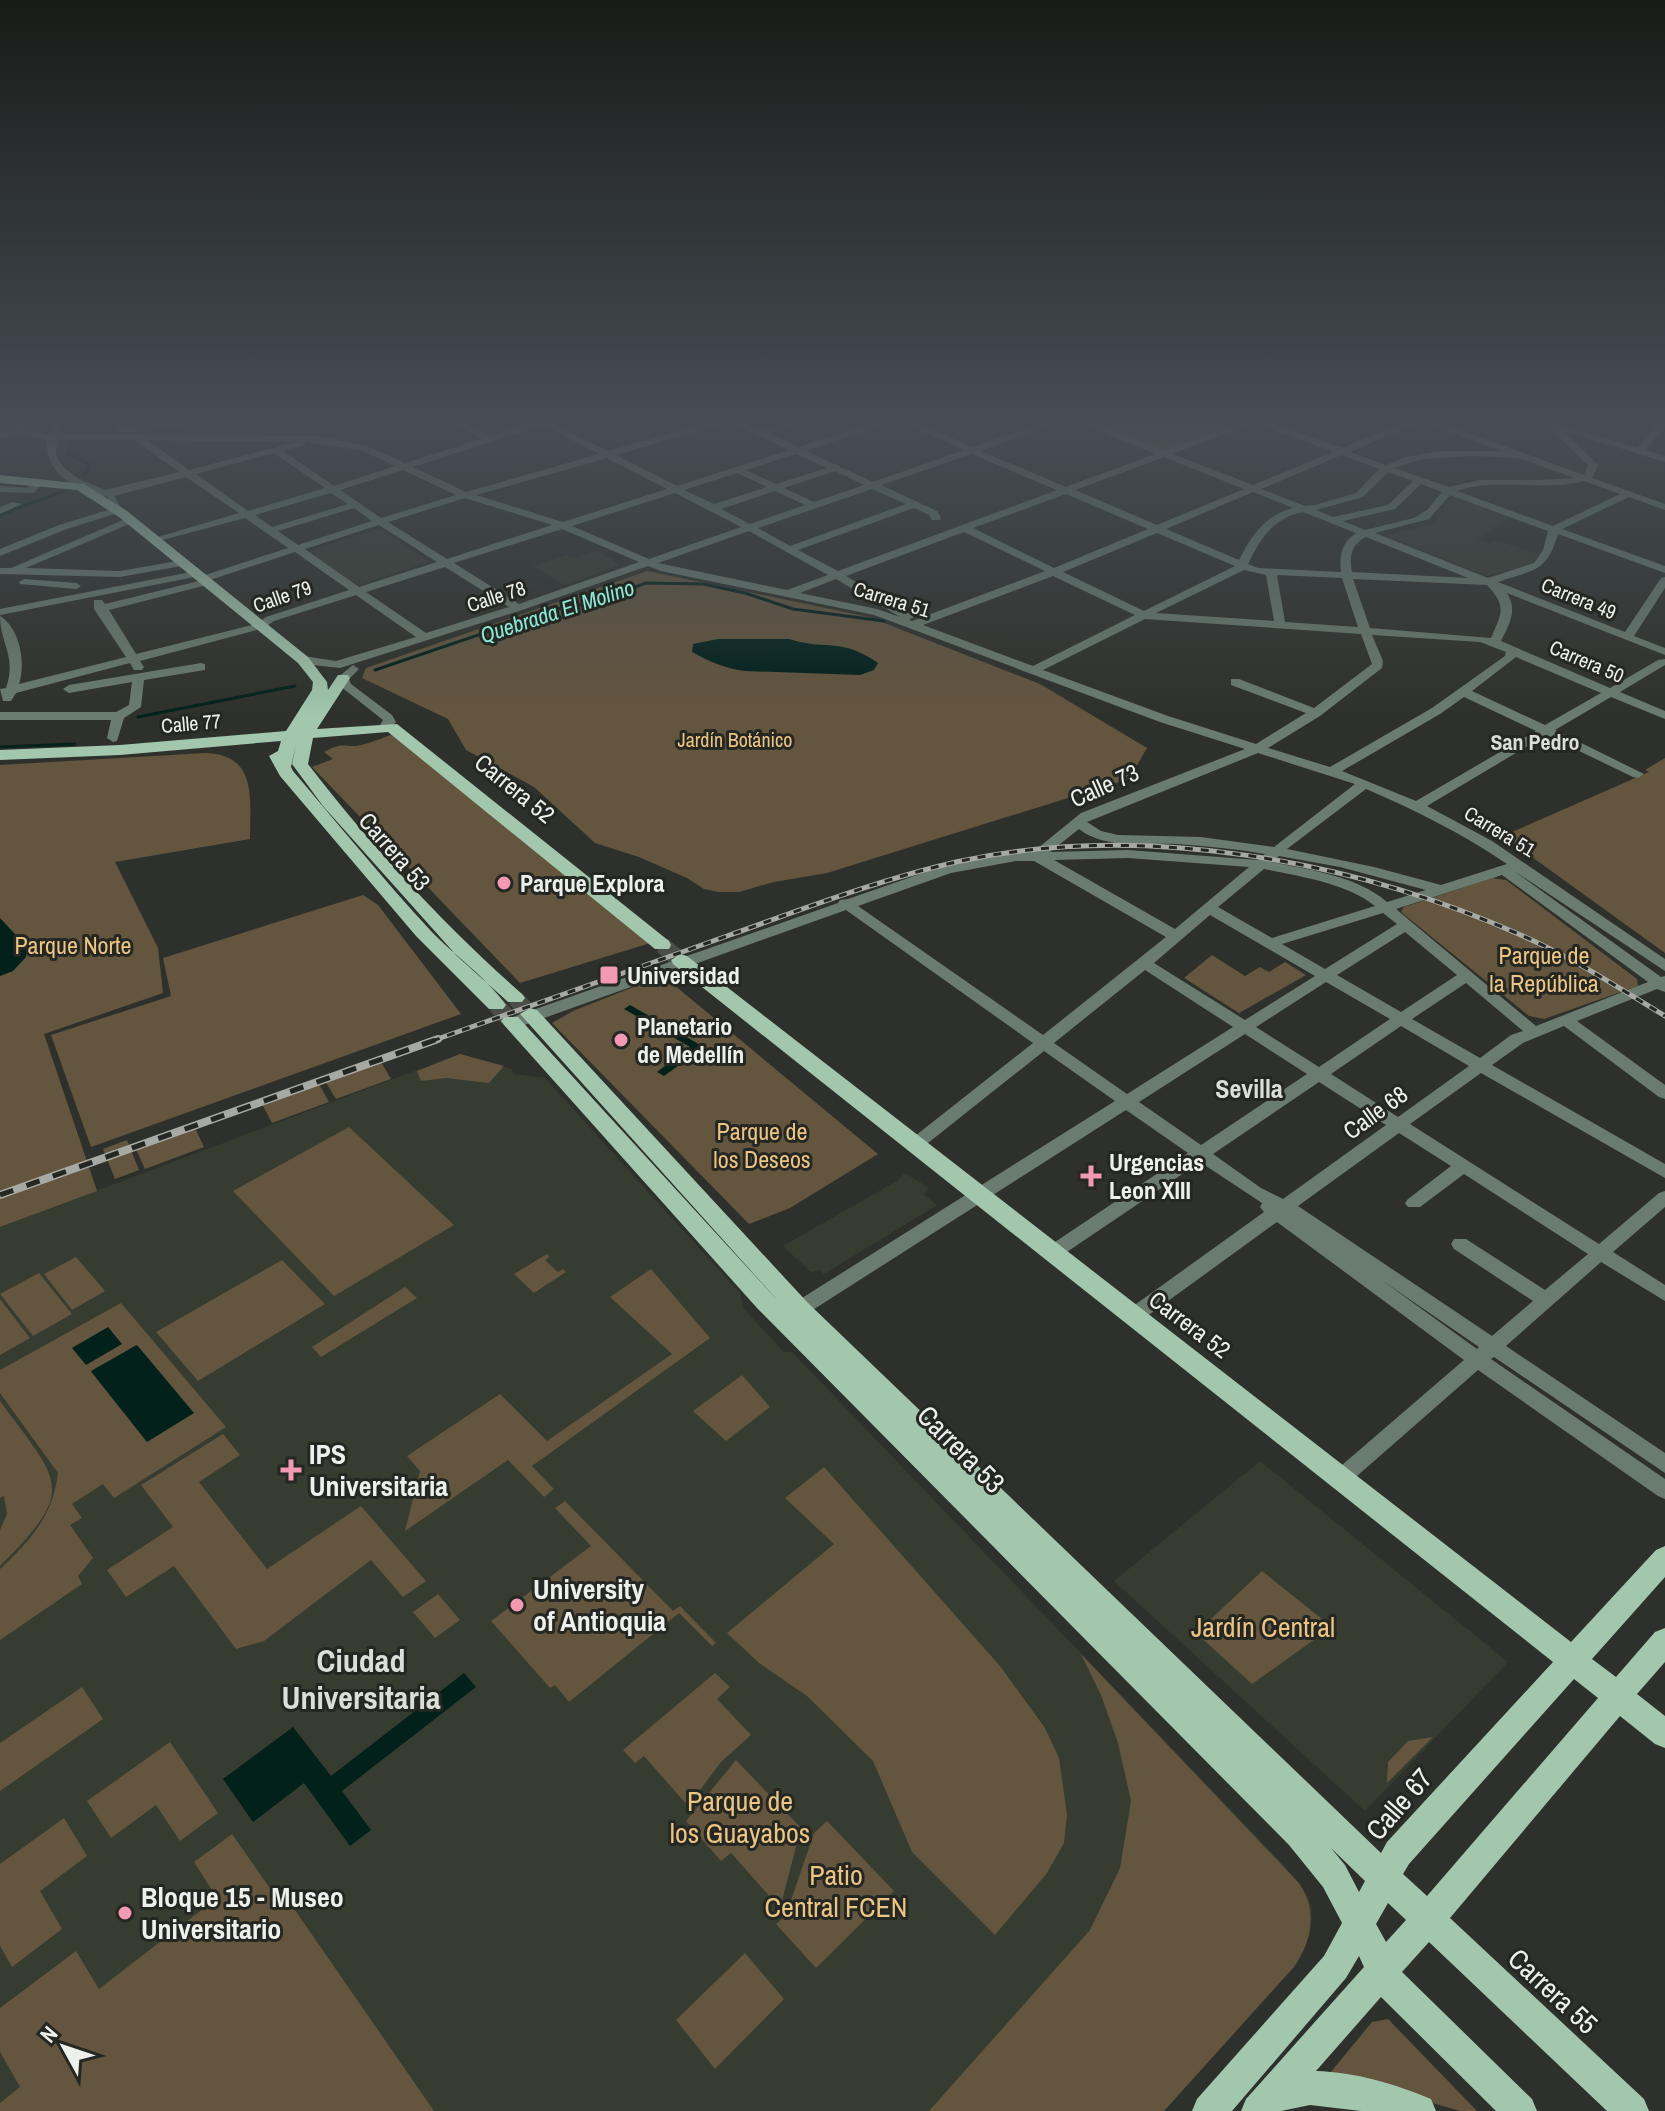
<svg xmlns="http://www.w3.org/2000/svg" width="1665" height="2111" viewBox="0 0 1665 2111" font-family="'Archivo Narrow',sans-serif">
	<rect width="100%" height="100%" fill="#2e312b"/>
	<g fill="#363c30">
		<path d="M1454,494L1511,515L1477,540L1491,544L1496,541L1540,554L1530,565L1486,576L1385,536L1434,523Z"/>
		<path d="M380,528L430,562L357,586L310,551Z"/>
		<path d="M596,550L621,565L564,585L533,566L567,555L574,558Z"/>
		<path d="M460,1054L512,1069L513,1074L545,1078L740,1293L744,1309L784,1352H792L1283,1864L1308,1897L1312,1909L1310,1934L1301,1957L1164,2111H0V1227Z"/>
		<path d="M905,1173L929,1188L923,1194L937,1205L824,1274L820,1270L811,1272L783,1246L897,1181Z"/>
		<path d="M1260,1461L1508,1662L1365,1811L1114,1581Z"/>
	</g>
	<g fill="#64553e" fill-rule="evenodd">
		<path d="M1085,420H1245L1163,450Z"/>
		<path d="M647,571L869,617L1040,684L1147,748L1129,779L827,873L774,882L739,892H718L704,889L687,878L639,857L595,843L534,787L466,750L448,719L362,678L366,668Z"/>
		<path d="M399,732L657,941L520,983L312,767L333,759L324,752C345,740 345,749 361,745C374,742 387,736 399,732Z"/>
		<path d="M205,753C258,754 250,800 250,839L115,862L158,948L163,993L44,1034L97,1191L0,1227V765Z"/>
		<path d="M1665,758V953L1503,836L1649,772L1645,770Z"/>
		<path d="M1492,878L1506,880L1637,979L1638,986L1544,1019L1529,1016L1401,912L1404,907Z"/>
		<path d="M363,895L378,905L461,1014L91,1147L51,1035L171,996L163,958Z"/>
		<path d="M1212,955L1245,976L1260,967L1269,972L1285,962L1306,975L1239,1013L1184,978Z"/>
		<path d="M661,976L668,980L878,1154L790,1208L749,1224L552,1023L573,1011Z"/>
		<path d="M460,1054L504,1066L489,1083L446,1078L421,1081L417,1071Z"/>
		<path d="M381,1062L391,1079L336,1099L325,1081Z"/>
		<path d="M319,1084L329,1102L272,1123L262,1104Z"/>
		<path d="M349,1127L454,1225L334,1296L233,1191Z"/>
		<path d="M195,1128L204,1147L145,1169L136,1149Z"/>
		<path d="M127,1140L139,1170L115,1179L103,1149Z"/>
		<path d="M547,1254L549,1257L545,1260L558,1272L563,1269L566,1272L534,1293L514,1274Z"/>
		<path d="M76,1257L105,1291L72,1310L44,1274Z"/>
		<path d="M282,1260L325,1304L198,1381L156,1332Z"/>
		<path d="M651,1269L710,1338L532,1466L554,1489L544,1497L508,1460L405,1531L420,1471L407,1456L500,1394L547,1441L672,1354L610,1297Z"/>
		<path d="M39,1273L72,1314L33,1336L0,1294Z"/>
		<path d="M405,1287L417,1298L321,1357L312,1347Z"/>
		<path d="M0,1299L30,1338L0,1355Z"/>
		<path d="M121,1303L226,1427L114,1498L103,1484L72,1504L82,1518L70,1525L93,1558L78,1576L82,1584L0,1640V1569C30,1541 53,1516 58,1473L0,1393V1370ZM136,1345L147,1442L91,1372Z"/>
		<path d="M742,1375L770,1407L726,1441L693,1411Z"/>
		<path d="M0,1401C59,1482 79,1488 0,1566V1530L7,1514L4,1496L0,1498Z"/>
		<path d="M223,1434L240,1455L199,1482L267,1569L361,1506L426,1581L403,1597L371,1560L264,1641L236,1649L174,1566L126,1597L107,1570L173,1527L141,1485Z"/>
		<path d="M824,1467L1000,1666L1045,1728L1059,1758L1067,1814L1064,1843L1047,1873L995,1935L912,1852L873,1761L807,1696L759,1663L727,1633L834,1544L785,1498Z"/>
		<path d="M565,1501L673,1611L680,1606L716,1643L712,1646L679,1613L569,1702L555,1685L550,1688L491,1621L591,1546L555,1508Z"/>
		<path d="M1262,1571L1332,1627L1252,1684L1196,1633Z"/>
		<path d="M438,1594L460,1620L435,1638L413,1612Z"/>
		<path d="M1081,1654L1299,1883C1318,1911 1312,1940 1294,1967L1164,2111H929L1090,1930L1120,1868L1131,1801L1118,1743L1101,1695Z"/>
		<path d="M715,1673L730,1687L717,1699L751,1735L721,1762L688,1806L644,1756L635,1763L623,1750Z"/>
		<path d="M82,1687L103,1719L0,1791V1743Z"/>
		<path d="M1433,1737L1387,1783L1388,1762L1408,1741Z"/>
		<path d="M170,1742L218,1813L180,1841L156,1805L111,1838L87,1801Z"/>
		<path d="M736,1760L801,1828L780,1908L731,1853L721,1861L686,1821Z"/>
		<path d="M64,1818L87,1856L40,1891L62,1929L12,1967L0,1946V1864Z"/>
		<path d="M827,1821L894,1891L816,1968L776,1924L786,1915L814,1833Z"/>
		<path d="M232,1834L274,1894L288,1900L434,2111H0V2103L20,2087L0,2052V2008L76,1951L99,1989L217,1898L194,1862Z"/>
		<path d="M745,1953L784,1999L715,2069L676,2020Z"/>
		<path d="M1388,2019L1477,2111H1460L1330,2073L1372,2022Z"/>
	</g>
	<g fill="#02211b">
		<path d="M789,639C828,651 841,637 878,663L874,670L860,675L745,671C727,669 708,661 692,652L693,644L718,639Z"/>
		<path d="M0,918L26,946V957L13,971L0,976Z"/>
		<path d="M630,1005L704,1047L664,1076L657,1072L690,1047L624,1009Z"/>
		<path d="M108,1327L122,1344L86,1365L72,1348Z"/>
		<path d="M137,1345L194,1413L147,1442L91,1371Z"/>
		<path d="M464,1673L476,1687L342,1791L371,1830L350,1846L304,1783L253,1822L223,1779L293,1727L331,1776Z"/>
	</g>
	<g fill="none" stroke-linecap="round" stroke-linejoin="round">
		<g stroke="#02211b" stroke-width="3">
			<path d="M73,432L81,420"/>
			<path d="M71,439L68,454L87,463L89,469L84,475"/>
			<path d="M0,515L63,491"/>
			<path d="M375,670L555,609L591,603L646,583L703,584L745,593L793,609L884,621"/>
			<path d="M138,717L295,686"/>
			<path d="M0,747L75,744"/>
		</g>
		<g stroke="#4b4e48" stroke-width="17" stroke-dasharray="17 9" stroke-linecap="butt">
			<path d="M662,945L680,960"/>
			<path d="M515,998L530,1014"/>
			<path d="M496,1005L511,1021"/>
		</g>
		<g fill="#6a7c6f" fill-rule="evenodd">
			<path d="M8,420H18L30,432L48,435L56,420H66L58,434L316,436L367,446L405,463L481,439L449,420H461L489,436L535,420H556L552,423L608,451L717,420H739L762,431L795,420H809L770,434L798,447L882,420H909L973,447L1051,420H1065L981,451L1066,487L1155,454L1074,420H1087L1164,450L1245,420H1264L1342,448L1410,420H1432L1584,475L1588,465L1550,429L1548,420H1558V425L1638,448L1660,420H1665V426L1646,450L1665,456V462L1564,431L1598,465L1592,478L1665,504V510L1629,497L1562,529L1665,566V573L1558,534C1547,573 1532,570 1498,582L1625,632L1661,578L1665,577V588L1634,636L1665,648V655L1507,593C1518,611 1509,624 1501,641L1610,688L1658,660L1665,659V665L1620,692L1665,711V719L1611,697L1555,730L1644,774L1638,778L1633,777L1546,735L1427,806L1492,841L1665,959V971L1514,871L1661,977L1665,976V992L1657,989L1577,1021L1665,1085V1099L1659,1097L1564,1026L1523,1043L1492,1065L1665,1164V1178L1481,1073L1410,1124L1599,1244L1659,1193L1665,1191V1207L1613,1252L1665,1285V1301L1601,1262L1506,1346L1665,1453V1473L1494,1357L1491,1359L1665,1479V1499L1658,1496L1478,1370L1349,1483L1342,1486L1335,1483L1332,1477L1335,1471L1464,1360L1277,1222L1139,1322L1132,1324L1125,1322L1123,1317L1125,1312L1264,1212L1260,1207L1262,1203L1200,1162L1058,1258H1046L1043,1253L1046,1248L1188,1153L1126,1110L797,1320L790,1322L783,1320L781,1315L783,1310L1115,1101L1044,1051L928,1143L924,1152H912L910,1148L915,1136L1033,1043L846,910L519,1027L513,1028L505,1023L507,1019L838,903L840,900L848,899L943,866L1016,853L1033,852L1081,813L1245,749L1160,722L874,615L661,571L648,566L522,610L340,668L303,664L297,660L303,656L336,661L416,637L356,595L274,621L264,628L140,661L144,667L142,670H134L130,663L16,693L11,701H3L0,689L6,688C17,656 0,644 0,616C20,628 26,663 19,684L126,657L94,609V600H102L105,604L199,581V577L288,548L245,518L151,543V539L239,513L186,477L114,496L122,510L121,512L67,529L0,556V549L59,525L111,509L108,497C78,490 44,475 47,440L23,435L0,438V432L18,430ZM896,420L964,450L873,482L806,451ZM729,422L789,450L677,486L616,455ZM1421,422L1501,451H1439L1406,457L1386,465L1350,452ZM1255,423L1333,452L1253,485L1172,454ZM543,425L599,454L466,492L413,467ZM57,439L134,440L180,472L105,490L79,479L64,468L56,455ZM147,440L296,442L189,470ZM306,442L361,450L395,466L334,486L283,451L305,445ZM274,453L325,488L248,511L196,474ZM796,454L827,468L776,484L746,470ZM972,454L1057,490L838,571L798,550L914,508L929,515L932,520H940L941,518L937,511L881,485ZM1342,455L1379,469L1356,493L1315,505L1305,506L1261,489ZM1474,456L1519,458L1574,478L1542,480H1480L1449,487L1394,468L1422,459ZM1164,457L1244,489L1157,525L1075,490ZM607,458L667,489L563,522L476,495ZM403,470L456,495L381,518L340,490ZM835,471L864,485L814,502L784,488ZM1388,472L1413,481L1388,505L1333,517L1316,510L1363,497ZM737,473L767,487L714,504L684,490ZM1584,481L1620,494L1553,526L1457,491C1498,477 1542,492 1584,481ZM1421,484L1442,492L1427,510L1414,518L1365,530L1343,521L1395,509ZM872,489L906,504L790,546L758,528ZM775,491L805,505L750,524L721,509ZM1253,492L1293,508C1265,515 1252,535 1239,560L1166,529ZM331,493L348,504L272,527L255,515ZM675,493L741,527L649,559L572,526ZM1066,494L1148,529L1054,568L973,528ZM1450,495L1548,531L1543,550L1534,563L1488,578L1375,533L1429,519ZM465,498L552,525L447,559L388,522ZM354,508L372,521L298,545L278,531ZM1303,512L1356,533C1342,542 1339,555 1341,572L1258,568L1248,564C1261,538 1273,518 1303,512ZM379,525L437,562L359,587L305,549ZM562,529L639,562L519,604L454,563ZM749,531L828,575L787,590L658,563ZM964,532L1045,571L912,621L909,620L914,617L912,615L846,576ZM1157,533L1235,566L1144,611L1063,572ZM1366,537L1468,578L1352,572C1349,556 1351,545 1366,537ZM295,552L349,590L266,617L256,624L136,654L109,610L207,585V581ZM445,567L509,607L426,633L366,592ZM1244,570L1266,575L1274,621L1156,613ZM1277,575L1342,578L1358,627L1285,622ZM1053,576L1135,615L1033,666L923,625ZM836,579L900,617L877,609L800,593ZM1353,579L1487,585C1506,606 1503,611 1491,638L1370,628ZM1145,619L1361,634L1372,664L1314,708L1239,679H1231V685L1306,713L1256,744L1168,716L1043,670ZM1372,635L1480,642L1506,652L1505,656L1432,708L1330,767L1268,748L1320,716L1382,668L1383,661ZM1516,657L1601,693L1545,725L1472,691ZM1464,697L1536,731L1416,801L1342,771L1440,714ZM1258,753L1355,784L1274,847L1201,837L1118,835L1101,831L1087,822ZM1366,789C1415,810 1463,834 1507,864L1441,885L1374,867L1287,849ZM1079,829C1106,850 1145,842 1177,844C1207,846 1236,849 1265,854L1258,860L1128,850L1050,852ZM1279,856L1340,867L1426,890L1387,902C1357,876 1310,870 1272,862ZM1128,858L1249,867L1175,929L1054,860ZM1016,861H1034L1166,937L1043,1035L858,906L951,873ZM1264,869C1298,876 1347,883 1375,906L1272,938L1218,907ZM1502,875L1648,982L1536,1026L1396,909ZM1383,913L1397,924L1325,969L1282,944ZM1210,915L1315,976L1245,1020L1154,963ZM1405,932L1457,975L1401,1012L1337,975ZM1145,970L1233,1027L1127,1094L1054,1043ZM1326,982L1390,1019L1319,1067L1256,1027ZM1466,983L1523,1031L1511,1035L1480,1058L1412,1019ZM1401,1026L1469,1066L1398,1117L1331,1074ZM1245,1034L1307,1074L1201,1145L1139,1102ZM1319,1082L1386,1125L1283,1199L1261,1188L1213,1154ZM1399,1133L1451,1166L1408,1199L1405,1203L1408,1207H1420L1464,1174L1588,1254L1545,1290L1466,1239H1454L1451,1244L1454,1249L1533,1301L1492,1336L1298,1206ZM1383,1281L1479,1347L1477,1349Z"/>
			<path d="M105,420H115L122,427L184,420H216L211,423L120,433Z"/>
			<path d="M36,479L44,481L34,493L0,492V486L27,488Z"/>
			<path d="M13,502L22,504L0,514V507Z"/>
			<path d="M130,517L135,520L134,522L26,568L120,571L183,560L187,561V565L120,577L0,574V568H11Z"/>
			<path d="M196,571L201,574L200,576L0,615V609Z"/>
			<path d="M24,579L76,583L81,586L76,589L20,584L19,582Z"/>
			<path d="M201,663L205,664V670L144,680L141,707L124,718L117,741L113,742L107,738L111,720H0V712H116L129,705L132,682L69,693L63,689L69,685Z"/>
			<path d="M353,665L359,669L349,679L351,684L392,715L396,722L389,730H381L379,727L383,720L340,686L337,678Z"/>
		</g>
		<g fill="#a2c7ad" fill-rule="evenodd">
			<path d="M0,475L84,484L127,511L308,657L327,682L328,690L338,675H348L350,678L317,729L397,724L669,941L671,945L669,949H655L388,732L313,738L308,764C371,846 444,925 522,994L525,998L522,1002H508L457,956L323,806L292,764L296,744L291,767L293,771C339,825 383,879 431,931C455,956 486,977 506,1005L503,1009H489L416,936L280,776L269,756L278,751L281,741L120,755L0,760V750L120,745L286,731L312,690L313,682L298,663L119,517L77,490L0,483Z"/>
			<path d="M680,954L687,956L1571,1642L1656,1550L1665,1546V1577L1592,1659L1616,1677L1655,1632L1665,1628V1662L1637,1694L1665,1716V1748L1655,1744L1620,1716L1450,1918L1644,2099L1649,2111H1607L1429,1942L1402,1972L1532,2099L1537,2111H1496L1381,1997L1316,2071C1355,2072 1395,2084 1431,2099L1436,2111H1361L1310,2105L1281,2111H1241L1246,2099L1364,1967L1359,1956L1346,1978L1232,2111H1192L1197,2099L1324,1956L1342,1923L1323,1887L1289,1845L757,1308L504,1025L501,1021L504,1017H518L779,1302L520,1014L530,1008L537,1010L808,1303L1381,1853L1387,1842L1553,1662L673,964L671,960ZM1574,1679L1598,1698L1427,1896L1403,1874L1409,1864ZM1331,1848L1365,1881L1359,1892L1345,1865ZM1388,1903L1406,1920L1386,1942L1376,1924Z"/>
		</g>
		<defs>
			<path id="rail-far1" d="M432,1041C530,1006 629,971 727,936C803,909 878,880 956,862C1141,821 1353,860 1523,936C1573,958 1619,988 1665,1016"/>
			<path id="rail" d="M0,1195L438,1039"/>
		</defs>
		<use href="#rail-far1" stroke="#a7a9a4" stroke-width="5"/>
		<use href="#rail" stroke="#a7a9a4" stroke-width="8"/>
		<use href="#rail-far1" stroke="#252722" stroke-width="3" stroke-dasharray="8" stroke-linecap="butt"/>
		<use href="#rail" stroke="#252722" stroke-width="5" stroke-dasharray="14" stroke-linecap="butt"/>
	</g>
	<linearGradient id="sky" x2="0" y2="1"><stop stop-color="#191b18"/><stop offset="0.59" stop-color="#464e55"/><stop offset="1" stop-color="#464e55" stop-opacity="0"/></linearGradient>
	<rect width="1665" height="716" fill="url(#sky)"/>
	<g fill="#f19ab1" stroke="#252722" stroke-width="3">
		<circle cx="504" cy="883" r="8"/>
		<rect x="599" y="965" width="20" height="20" rx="4"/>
		<circle cx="621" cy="1040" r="8"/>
		<path d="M1087 1164h8v8h8v8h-8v8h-8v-8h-8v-8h8z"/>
		<path d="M287 1458h8v8h8v8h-8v8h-8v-8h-8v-8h8z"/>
		<circle cx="517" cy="1605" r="8"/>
		<circle cx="125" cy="1913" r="8"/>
	</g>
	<g text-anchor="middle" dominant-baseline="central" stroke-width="6" stroke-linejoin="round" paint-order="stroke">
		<g font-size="20" fill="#eef0ec" stroke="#252722">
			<text transform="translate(282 596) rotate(-19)">Calle 79</text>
			<text transform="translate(496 596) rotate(-18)">Calle 78</text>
			<text transform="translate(1579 598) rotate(22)">Carrera 49</text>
			<text transform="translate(892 599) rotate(17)">Carrera 51</text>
			<text transform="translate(1587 661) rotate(23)">Carrera 50</text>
			<text transform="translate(191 723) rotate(-5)">Calle 77</text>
			<text transform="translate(1500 831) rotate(31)">Carrera 51</text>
		</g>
		<g font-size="20" fill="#ecc484" stroke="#252722">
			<text x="735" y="739">Jardín Botánico</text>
		</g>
		<g font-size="22" font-style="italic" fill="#8ce9d5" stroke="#252722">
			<text transform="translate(557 611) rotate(-18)">Quebrada El Molino</text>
		</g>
		<g font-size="22" font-weight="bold" fill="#dbdfd8" stroke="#252722">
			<text x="1535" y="742">San Pedro</text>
		</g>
		<g font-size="24" fill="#eef0ec" stroke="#252722">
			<text transform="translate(1104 785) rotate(-24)">Calle 73</text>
			<text transform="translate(515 788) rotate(39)">Carrera 52</text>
			<text transform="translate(395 851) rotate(49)">Carrera 53</text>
			<text transform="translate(1375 1112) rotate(-36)">Calle 68</text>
			<text transform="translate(1190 1324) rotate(37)">Carrera 52</text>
		</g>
		<g font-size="24" font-weight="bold" fill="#eef0ec" stroke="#252722" text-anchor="start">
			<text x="520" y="883">Parque Explora</text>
			<text x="627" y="975">Universidad</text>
			<text x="637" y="1026">Planetario<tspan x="637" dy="28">de Medellín</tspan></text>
			<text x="1109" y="1162">Urgencias<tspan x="1109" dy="28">Leon XIII</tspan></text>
		</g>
		<g font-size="24" fill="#ecc484" stroke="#252722">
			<text x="73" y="945">Parque Norte</text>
			<text x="1544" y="955">Parque de<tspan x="1544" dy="28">la República</tspan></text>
			<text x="762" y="1131">Parque de<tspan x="762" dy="28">los Deseos</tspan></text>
		</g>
		<g font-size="26" font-weight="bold" fill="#dbdfd8" stroke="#252722">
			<text x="1249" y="1088">Sevilla</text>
		</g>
		<g font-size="28" fill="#eef0ec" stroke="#252722">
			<text transform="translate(961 1449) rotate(45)">Carrera 53</text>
			<text transform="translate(1399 1804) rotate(-49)">Calle 67</text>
			<text transform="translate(1553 1991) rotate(43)">Carrera 55</text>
		</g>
		<g font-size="28" font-weight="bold" fill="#eef0ec" stroke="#252722" text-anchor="start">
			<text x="309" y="1454">IPS<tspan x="309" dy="32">Universitaria</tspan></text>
			<text x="533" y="1589">University<tspan x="533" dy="32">of Antioquia</tspan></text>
			<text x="141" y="1897">Bloque 15 - Museo<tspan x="141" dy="32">Universitario</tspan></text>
		</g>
		<g font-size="28" fill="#ecc484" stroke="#252722">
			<text x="1263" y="1627">Jardín Central</text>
			<text x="740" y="1801">Parque de<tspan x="740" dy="32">los Guayabos</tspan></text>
			<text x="836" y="1875">Patio<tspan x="836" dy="32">Central FCEN</tspan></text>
		</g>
		<g font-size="32" font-weight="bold" fill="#dbdfd8" stroke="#252722">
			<text x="361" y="1660">Ciudad<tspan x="361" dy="37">Universitaria</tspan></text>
		</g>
	</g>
	<g transform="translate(64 2047) rotate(310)" stroke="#252722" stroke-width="6" paint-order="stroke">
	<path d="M0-6L14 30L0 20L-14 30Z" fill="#eef0ec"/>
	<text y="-12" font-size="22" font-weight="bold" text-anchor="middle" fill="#eef0ec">N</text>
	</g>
</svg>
